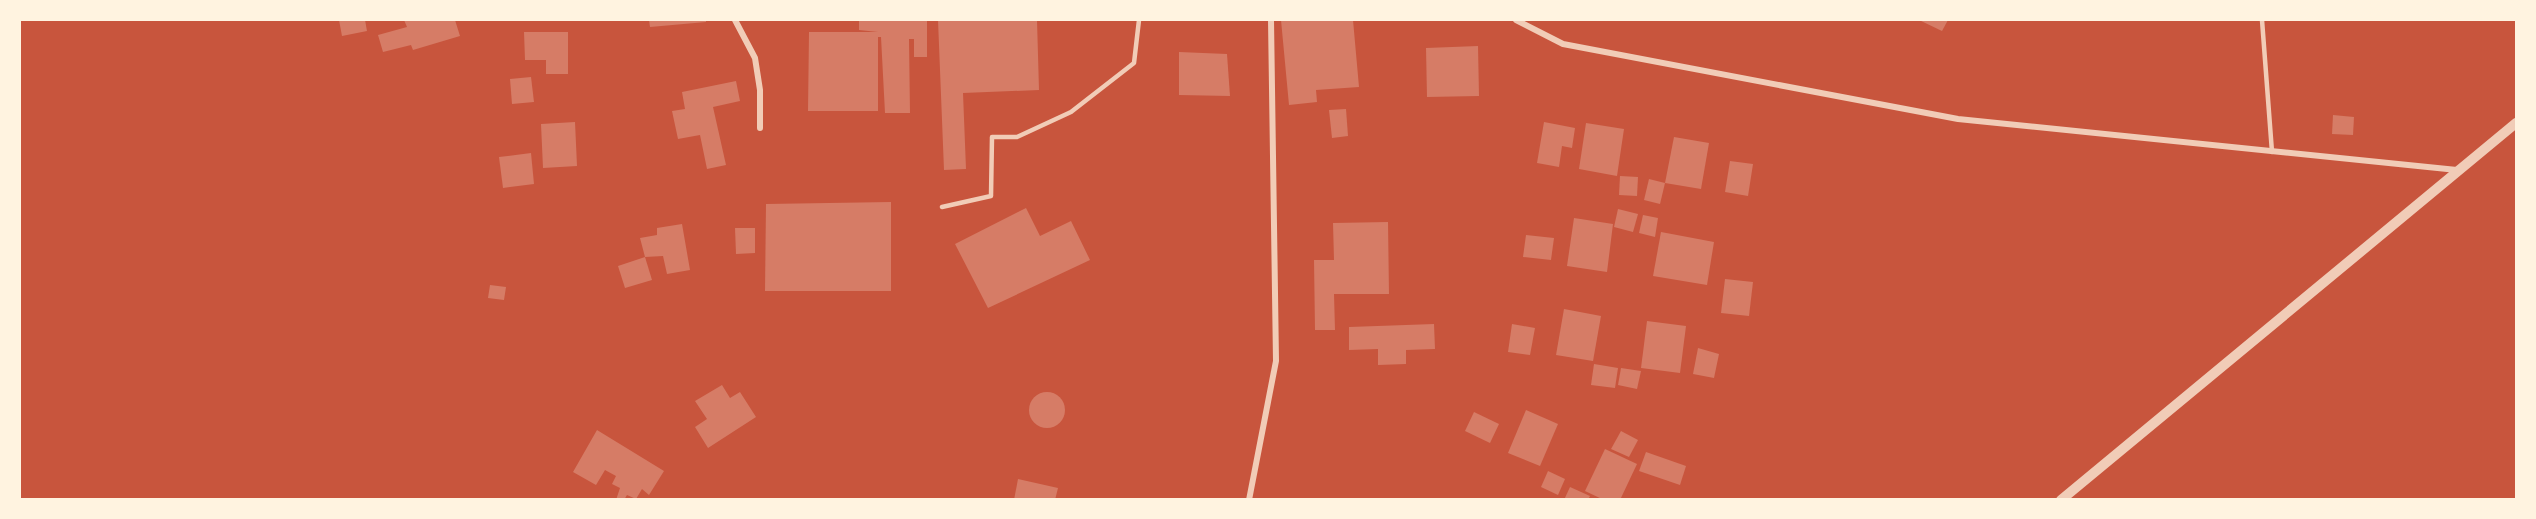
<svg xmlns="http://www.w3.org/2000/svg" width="2536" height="519" viewBox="0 0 2536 519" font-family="'Nunito Sans',sans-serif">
	<rect width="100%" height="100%" fill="#c8553d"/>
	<g fill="#d67c66">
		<path d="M339,20H365L367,31L342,36Z"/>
		<path d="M404,20H455L460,36L413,50L411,45L383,52L378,35L407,27Z"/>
		<path d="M649,20H706V22L650,27Z"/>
		<path d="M859,20H927V57H914V39H909L910,113H885L881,37H878V111H808L809,32H878L859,30Z"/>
		<path d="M938,20H1037L1039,90L963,93L966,169L944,170Z"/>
		<path d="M1281,20H1353L1359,87L1316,90L1317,102L1289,105Z"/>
		<path d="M1919,20H1948L1942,31Z"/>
		<path d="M524,32H568V74H546V60H525Z"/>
		<path d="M1478,46L1479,96L1427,97L1426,48Z"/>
		<path d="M1179,52L1227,54L1230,96L1179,95Z"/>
		<path d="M531,77L534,102L512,104L510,79Z"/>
		<path d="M736,81L740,101L713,107L726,165L707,169L700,135L678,139L672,111L685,109L682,92Z"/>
		<path d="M1346,109L1348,136L1332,138L1329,110Z"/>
		<path d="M2333,115L2354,117L2353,135L2332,134Z"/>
		<path d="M575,122L577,166L543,168L541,124Z"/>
		<path d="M1544,122L1575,128L1572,148L1562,146L1559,167L1537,163Z"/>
		<path d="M1586,123L1624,129L1617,176L1579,169Z"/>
		<path d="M1674,137L1709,143L1701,189L1665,183Z"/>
		<path d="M531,153L534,184L503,188L499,157Z"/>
		<path d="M1730,161L1753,164L1748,196L1725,192Z"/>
		<path d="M1620,176L1638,177L1637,196L1619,195Z"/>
		<path d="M1649,179L1665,183L1660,204L1644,200Z"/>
		<path d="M891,202V291H765L766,204Z"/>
		<path d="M1026,208L1040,236L1071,221L1090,260L988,308L955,244Z"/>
		<path d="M1618,209L1638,214L1633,232L1614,227Z"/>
		<path d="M1643,215L1658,218L1655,237L1639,233Z"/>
		<path d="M1574,218L1613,224L1607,272L1567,266Z"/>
		<path d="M1388,222L1389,294H1334L1335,330H1315L1314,260H1334L1333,223Z"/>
		<path d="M682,224L690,270L667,274L663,256L645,257L640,238L657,235V228Z"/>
		<path d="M735,228H755V253L736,254Z"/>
		<path d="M1661,232L1714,242L1707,285L1653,276Z"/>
		<path d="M1526,235L1554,238L1551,260L1523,257Z"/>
		<path d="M645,257L652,280L625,288L618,266Z"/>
		<path d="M1725,279L1753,282L1749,316L1721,313Z"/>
		<path d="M490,285L506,287L504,300L488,298Z"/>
		<path d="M1564,309L1601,316L1593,361L1556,355Z"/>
		<path d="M1647,321L1686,326L1680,373L1641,368Z"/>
		<path d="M1434,324L1435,349L1406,350V364L1378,365V349L1349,350V327Z"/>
		<path d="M1512,324L1535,328L1530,355L1508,352Z"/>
		<path d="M1698,348L1719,354L1714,378L1693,374Z"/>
		<path d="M1594,364L1618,368L1615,388L1591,385Z"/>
		<path d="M1621,368L1641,371L1637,389L1618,385Z"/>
		<path d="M722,385L730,398L740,392L756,417L708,448L695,427L707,419L695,401Z"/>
		<circle cx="1047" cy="410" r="18"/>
		<path d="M1526,410L1558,424L1540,466L1508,453Z"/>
		<path d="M1474,412L1499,424L1490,443L1465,431Z"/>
		<path d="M597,430L664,471L649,495L642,489L636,499L627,495L624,500H616L620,488L612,484L616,476L605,470L596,485L573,472Z"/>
		<path d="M1621,431L1638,440L1629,457L1611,449Z"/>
		<path d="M1605,449L1637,464L1620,500H1604L1585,491Z"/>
		<path d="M1646,452L1686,466L1680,485L1639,471Z"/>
		<path d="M1548,471L1565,479L1558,495L1541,487Z"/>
		<path d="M1018,479L1058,488L1055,500H1014Z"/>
		<path d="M1570,487L1590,496L1588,500H1564Z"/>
	</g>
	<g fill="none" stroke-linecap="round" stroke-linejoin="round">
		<g stroke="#f1ccb7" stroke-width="4.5">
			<path d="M2262,20L2272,152"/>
			<path d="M942,207L991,196L992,137H1017L1071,112L1134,63L1139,20"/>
		</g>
		<g stroke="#f1ccb7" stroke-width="6">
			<path d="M735,20L755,58L760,90V128"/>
			<path d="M1516,20L1563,44L1958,119L2457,170"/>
			<path d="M1249,500L1276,361L1271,20"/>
		</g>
		<path stroke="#f1ccb7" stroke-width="10" d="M2061,500L2516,123"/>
	</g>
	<rect width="2536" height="519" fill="none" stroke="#fff3e0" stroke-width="42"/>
</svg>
